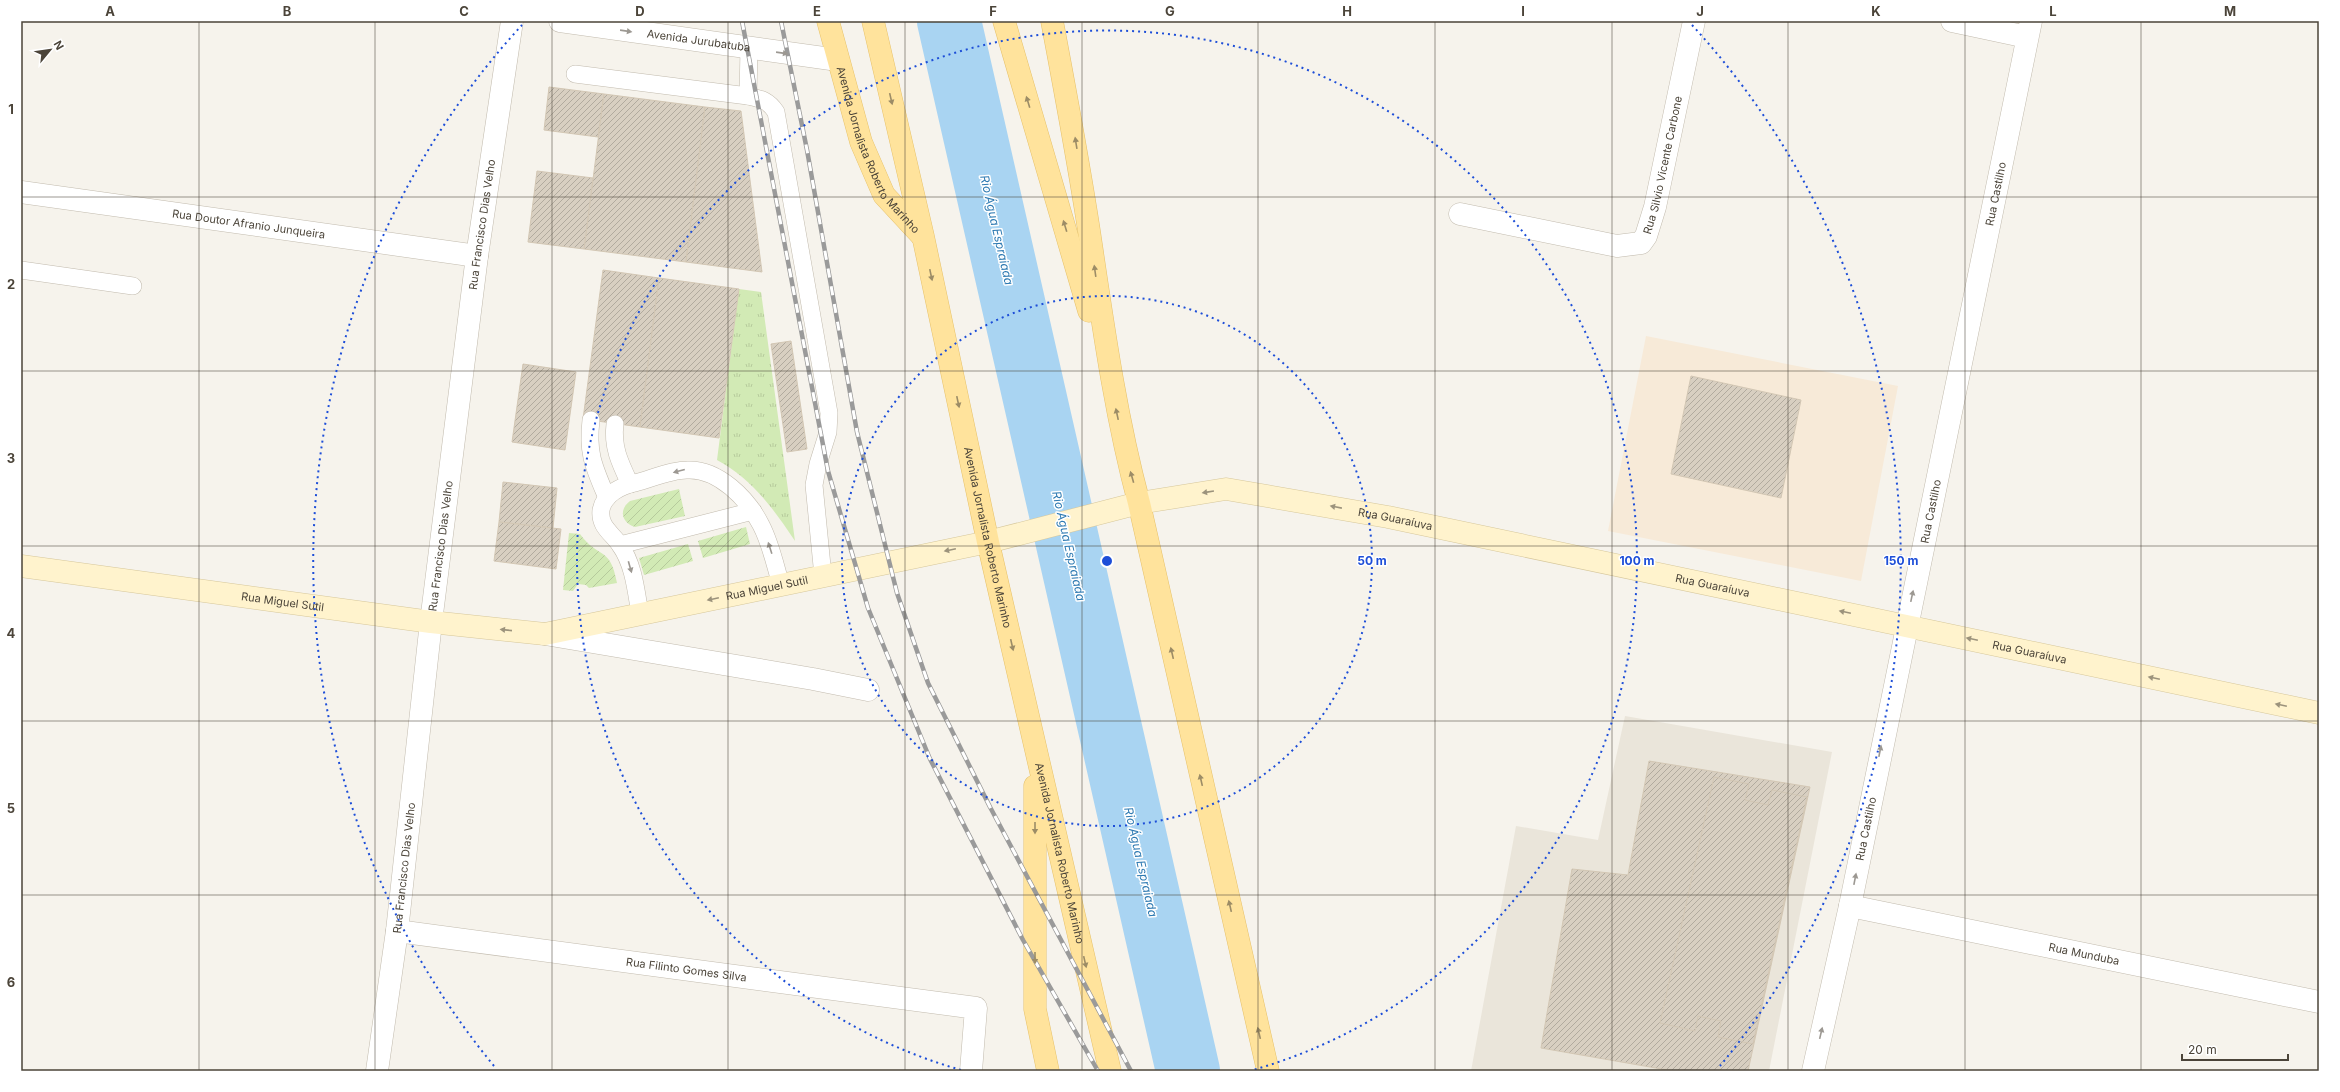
<svg xmlns="http://www.w3.org/2000/svg" width="2340" height="1092" viewBox="0 0 2340 1092" font-family="Inter,sans-serif">
	<defs>
		<pattern id="grass-tufts" width="24" height="20" patternUnits="userSpaceOnUse"><rect width="24" height="20" fill="#d2eab5"/><path d="M3 7l-1-3M5 7V3M7 7l1-3M15 17l-1-3M17 17v-4M19 17l1-3" fill="none" stroke="#b6ca9c"/></pattern>
		<pattern id="garden-furrows" width="10" height="10" patternUnits="userSpaceOnUse"><rect width="10" height="10" fill="#d2eab5"/><path d="M-1 1l2-2M0 10L10 0M9 11l2-2" fill="none" stroke="#b6ca9c"/></pattern>
		<pattern id="building-hatch" width="6" height="6" patternUnits="userSpaceOnUse"><rect width="6" height="6" fill="#d8cfc1"/><path d="M-1 1l2-2M0 6l6-6M5 7l2-2" fill="none" stroke="#b1aa9e"/></pattern>
	</defs>
	<rect width="100%" height="100%" fill="#f6f3ec"/>
	<path fill="#eae5da" d="M1625,716L1832,752L1769,1071H1471L1516,826L1598,840Z"/>
	<path fill="#f7ead8" d="M1646,336L1898,386L1861,581L1608,531Z"/>
	<path fill="url(#grass-tufts)" d="M739,289L761,292L795,541C773,508 752,479 717,460Z"/>
	<g fill="url(#garden-furrows)">
		<path d="M679,489L685,516L635,527C622,523 618,510 630,501Z"/>
		<path d="M746,527L750,544L703,558L698,541Z"/>
		<path d="M569,533L580,534C599,560 610,545 617,583L589,588L586,585L578,584L573,591L563,590Z"/>
		<path d="M688,544L693,561L644,575L639,558Z"/>
	</g>
	<g fill="none" stroke-linecap="round" stroke-linejoin="round">
		<path stroke="#a9d4f2" stroke-width="64" d="M949,21L1188,1071"/>
	</g>
	<g fill="url(#building-hatch)" stroke="#d3c7b4">
		<path d="M549,87L604,94L598,137L544,130Z"/>
		<path d="M604,94L705,107L686,262L584,249Z"/>
		<path d="M705,107L741,111L762,272L686,262Z"/>
		<path d="M537,171L593,178L584,249L528,242Z"/>
		<path d="M603,270L659,278L640,427L583,419Z"/>
		<path d="M659,278L739,289L719,438L640,427Z"/>
		<path d="M791,341L807,449L787,452L771,344Z"/>
		<path d="M523,364L576,372L565,450L512,442Z"/>
		<path d="M1691,376L1801,400L1781,498L1671,474Z"/>
		<path d="M503,482L557,488L553,528L499,522Z"/>
		<path d="M499,522L561,529L556,569L494,561Z"/>
		<path d="M1649,761L1810,787L1748,1071H1673L1541,1048L1572,869L1628,875Z"/>
		<path d="M1714,777L1749,784L1745,800L1768,805L1772,790L1807,797L1753,1044L1718,1037L1721,1021L1698,1016L1695,1031L1660,1023Z"/>
	</g>
	<g fill="none" stroke-linecap="round" stroke-linejoin="round">
		<defs>
			<g id="lane">
				<path d="M575,74L748,96C761,99 768,100 776,112L829,413L828,432L818,464L814,485L823,576"/>
				<path d="M748,96L749,48"/>
				<path d="M21,270L133,286"/>
				<path d="M591,420C587,454 594,467 607,498"/>
				<path d="M615,424C612,447 620,463 630,484"/>
				<path d="M620,545L753,511"/>
				<path d="M640,614C636,591 634,565 620,545C612,533 599,527 601,510C604,494 621,486 635,483C651,479 670,470 687,470C718,468 748,499 761,525C771,544 775,565 781,585"/>
			</g>
			<g id="street">
				<path id="s1" d="M560,21L838,60"/>
				<path d="M1952,21L2027,37"/>
				<path id="s2" d="M21,192L477,256"/>
				<path id="s3" d="M1460,214L1617,246L1641,243L1646,236L1655,207L1694,21"/>
				<path d="M545,634L813,679L868,690"/>
				<path id="s4" d="M1850,906L2319,1002"/>
				<path id="s5" d="M397,931L976,1008L971,1071"/>
				<path id="s6" d="M377,1071L397,931L431,622L477,256L512,21"/>
				<path id="s7" d="M1813,1071L1850,906L2031,21"/>
			</g>
			<g id="secondary">
				<path id="s8" d="M21,566L431,622L545,634L988,542L1139,503L1226,489L1388,517L2319,713"/>
			</g>
			<g id="primary">
				<path id="s9" d="M828,21L861,142L884,195L922,236"/>
				<path id="s10" d="M873,21L923,236L988,542L1110,1071"/>
				<path d="M1004,21L1089,311"/>
				<path d="M1052,21C1066,95 1080,169 1091,244C1104,332 1116,417 1139,503L1268,1071"/>
				<path d="M1035,786V1009L1048,1071"/>
			</g>
		</defs>
		<use href="#lane" stroke="#c2bbae" stroke-width="18"/>
		<use href="#street" stroke="#c2bbae" stroke-width="23"/>
		<use href="#secondary" stroke="#d6c79b" stroke-width="23"/>
		<use href="#primary" stroke="#e6c16a" stroke-width="23"/>
		<use href="#lane" stroke="#fff" stroke-width="17"/>
		<use href="#street" stroke="#fff" stroke-width="22"/>
		<use href="#secondary" stroke="#fff3cd" stroke-width="22"/>
		<use href="#primary" stroke="#ffe39c" stroke-width="22"/>
		<defs>
			<g id="rail">
				<path d="M742,21L828,471L868,608L930,759L1023,940L1098,1071"/>
				<path d="M781,21L807,150L857,432L897,593L928,683L990,807L1131,1071"/>
			</g>
		</defs>
		<use href="#rail" stroke="#9a9a9a" stroke-width="4.5"/>
		<use href="#rail" stroke="#fff" stroke-width="3" stroke-dasharray="9" stroke-linecap="butt"/>
	</g>
	<defs><path id="oneway-solid" d="M-6-.8H1V-3.2L6.5 0L1 3.2V.8H-6Z"/></defs>
	<g fill="#9c9892">
		<use href="#oneway-solid" transform="translate(626 31) rotate(8)"/>
		<use href="#oneway-solid" transform="translate(782 53) rotate(8)"/>
		<use href="#oneway-solid" transform="translate(679 471) rotate(165)"/>
		<use href="#oneway-solid" transform="translate(770 548) rotate(-108)"/>
		<use href="#oneway-solid" transform="translate(630 567) rotate(74)"/>
		<use href="#oneway-solid" transform="translate(1912 596) rotate(-78)"/>
		<use href="#oneway-solid" transform="translate(1880 751) rotate(-79)"/>
		<use href="#oneway-solid" transform="translate(1855 879) rotate(-79)"/>
		<use href="#oneway-solid" transform="translate(1821 1033) rotate(-77)"/>
	</g>
	<g fill="#9c8c66">
		<use href="#oneway-solid" transform="translate(891 99) rotate(77)"/>
		<use href="#oneway-solid" transform="translate(1028 102) rotate(-107)"/>
		<use href="#oneway-solid" transform="translate(1076 143) rotate(-99)"/>
		<use href="#oneway-solid" transform="translate(1065 226) rotate(-107)"/>
		<use href="#oneway-solid" transform="translate(1095 271) rotate(-98)"/>
		<use href="#oneway-solid" transform="translate(931 275) rotate(78)"/>
		<use href="#oneway-solid" transform="translate(958 402) rotate(78)"/>
		<use href="#oneway-solid" transform="translate(1117 414) rotate(-102)"/>
		<use href="#oneway-solid" transform="translate(1132 477) rotate(-106)"/>
		<use href="#oneway-solid" transform="translate(1012 645) rotate(77)"/>
		<use href="#oneway-solid" transform="translate(1172 653) rotate(-103)"/>
		<use href="#oneway-solid" transform="translate(1201 780) rotate(-103)"/>
		<use href="#oneway-solid" transform="translate(1035 828) rotate(90)"/>
		<use href="#oneway-solid" transform="translate(1230 906) rotate(-103)"/>
		<use href="#oneway-solid" transform="translate(1035 958) rotate(90)"/>
		<use href="#oneway-solid" transform="translate(1085 962) rotate(77)"/>
		<use href="#oneway-solid" transform="translate(1259 1033) rotate(-103)"/>
	</g>
	<g fill="#9c937c">
		<use href="#oneway-solid" transform="translate(1208 492) rotate(171)"/>
		<use href="#oneway-solid" transform="translate(1336 507) rotate(-169)"/>
		<use href="#oneway-solid" transform="translate(950 550) rotate(168)"/>
		<use href="#oneway-solid" transform="translate(713 599) rotate(168)"/>
		<use href="#oneway-solid" transform="translate(1845 612) rotate(-168)"/>
		<use href="#oneway-solid" transform="translate(506 630) rotate(-174)"/>
		<use href="#oneway-solid" transform="translate(1972 639) rotate(-168)"/>
		<use href="#oneway-solid" transform="translate(2154 678) rotate(-168)"/>
		<use href="#oneway-solid" transform="translate(2281 705) rotate(-168)"/>
	</g>
	<path fill="none" stroke="#4b4439" stroke-width="1" stroke-opacity="0.55" d="M199,21V1071M375,21V1071M552,21V1071M728,21V1071M905,21V1071M1082,21V1071M1258,21V1071M1435,21V1071M1612,21V1071M1788,21V1071M1965,21V1071M2141,21V1071M21,197H2319M21,371H2319M21,546H2319M21,721H2319M21,895H2319"/>
	<g fill="none" stroke="#1d4ed8" stroke-width="2" stroke-dasharray="2 4">
		<circle cx="1107" cy="561" r="265"/>
		<path d="M961 1070A530 530 0 1 1 1253 1070"/>
		<path d="M494 1066A794 794 0 0 1 522 25M1692 25A794 794 0 0 1 1720 1066"/>
	</g>
	<g text-anchor="middle" dominant-baseline="central" stroke-width="3" stroke-linejoin="round" paint-order="stroke">
		<g font-size="11" fill="#4b4439" stroke="#fff">
			<text stroke="none"><textPath href="#s1" startOffset="140">Avenida Jurubatuba</textPath></text>
			<text stroke="none"><textPath href="#s9" startOffset="140">Avenida Jornalista Roberto Marinho</textPath></text>
			<text stroke="none"><textPath href="#s3" startOffset="266">Rua Silvio Vicente Carbone</textPath></text>
			<text stroke="none"><textPath href="#s7" startOffset="896">Rua Castilho</textPath></text>
			<text stroke="none"><textPath href="#s2" startOffset="230">Rua Doutor Afranio Junqueira</textPath></text>
			<text stroke="none"><textPath href="#s6" startOffset="853">Rua Francisco Dias Velho</textPath></text>
			<text stroke="none"><textPath href="#s7" startOffset="572">Rua Castilho</textPath></text>
			<text stroke="none"><textPath href="#s8" startOffset="1397">Rua Guaraíuva</textPath></text>
			<text stroke="none"><textPath href="#s10" startOffset="529">Avenida Jornalista Roberto Marinho</textPath></text>
			<text stroke="none"><textPath href="#s6" startOffset="529">Rua Francisco Dias Velho</textPath></text>
			<text stroke="none"><textPath href="#s8" startOffset="1721">Rua Guaraíuva</textPath></text>
			<text stroke="none"><textPath href="#s8" startOffset="755">Rua Miguel Sutil</textPath></text>
			<text stroke="none"><textPath href="#s8" startOffset="264">Rua Miguel Sutil</textPath></text>
			<text stroke="none"><textPath href="#s8" startOffset="2045">Rua Guaraíuva</textPath></text>
			<text stroke="none"><textPath href="#s7" startOffset="248">Rua Castilho</textPath></text>
			<text stroke="none"><textPath href="#s10" startOffset="853">Avenida Jornalista Roberto Marinho</textPath></text>
			<text stroke="none"><textPath href="#s6" startOffset="205">Rua Francisco Dias Velho</textPath></text>
			<text stroke="none"><textPath href="#s4" startOffset="239">Rua Munduba</textPath></text>
			<text stroke="none"><textPath href="#s5" startOffset="292">Rua Filinto Gomes Silva</textPath></text>
		</g>
		<g font-size="12" font-style="italic" fill="#2e7ab2" stroke="#fff">
			<text transform="translate(997 230) rotate(77)">Rio Água Espraiada</text>
			<text transform="translate(1069 546) rotate(77)">Rio Água Espraiada</text>
			<text transform="translate(1141 862) rotate(77)">Rio Água Espraiada</text>
		</g>
	</g>
	<circle cx="1107" cy="561" r="6" fill="#1d4ed8" stroke="#fff" stroke-width="2"/>
	<g font-size="12" text-anchor="middle" font-weight="bold" fill="#1d4ed8" stroke="#fff" stroke-width="3" stroke-linejoin="round" paint-order="stroke">
		<text x="1372" y="565">50 m</text>
		<text x="1637" y="565">100 m</text>
		<text x="1901" y="565">150 m</text>
	</g>
	<rect width="2340" height="1092" fill="none" stroke="#ffffff" stroke-width="44"/>
	<g transform="translate(50 50) rotate(61)" stroke="#ffffff" stroke-width="3" paint-order="stroke">
	<path d="M0-3L7 15L0 10L-7 15Z" fill="#4b4439"/>
	<text y="-6" font-size="11" font-weight="bold" text-anchor="middle" fill="#4b4439">N</text>
	</g>
	<path d="M2182 1054v6h106v-6" fill="none" stroke="#4b4439" stroke-width="2"/>
	<text x="2188" y="1054" font-size="12" fill="#4b4439" stroke="#ffffff" stroke-width="3" paint-order="stroke">20 m</text>
	<rect x="22" y="22" width="2296" height="1048" fill="none" stroke="#4b4439" stroke-width="1.5"/>
	<g font-size="13" text-anchor="middle" font-weight="bold" fill="#4b4439">
		<text x="110" y="16">A</text>
		<text x="287" y="16">B</text>
		<text x="464" y="16">C</text>
		<text x="640" y="16">D</text>
		<text x="817" y="16">E</text>
		<text x="993" y="16">F</text>
		<text x="1170" y="16">G</text>
		<text x="1347" y="16">H</text>
		<text x="1523" y="16">I</text>
		<text x="1700" y="16">J</text>
		<text x="1876" y="16">K</text>
		<text x="2053" y="16">L</text>
		<text x="2230" y="16">M</text>
		<text x="11" y="114">1</text>
		<text x="11" y="289">2</text>
		<text x="11" y="463">3</text>
		<text x="11" y="638">4</text>
		<text x="11" y="813">5</text>
		<text x="11" y="987">6</text>
	</g>
</svg>
